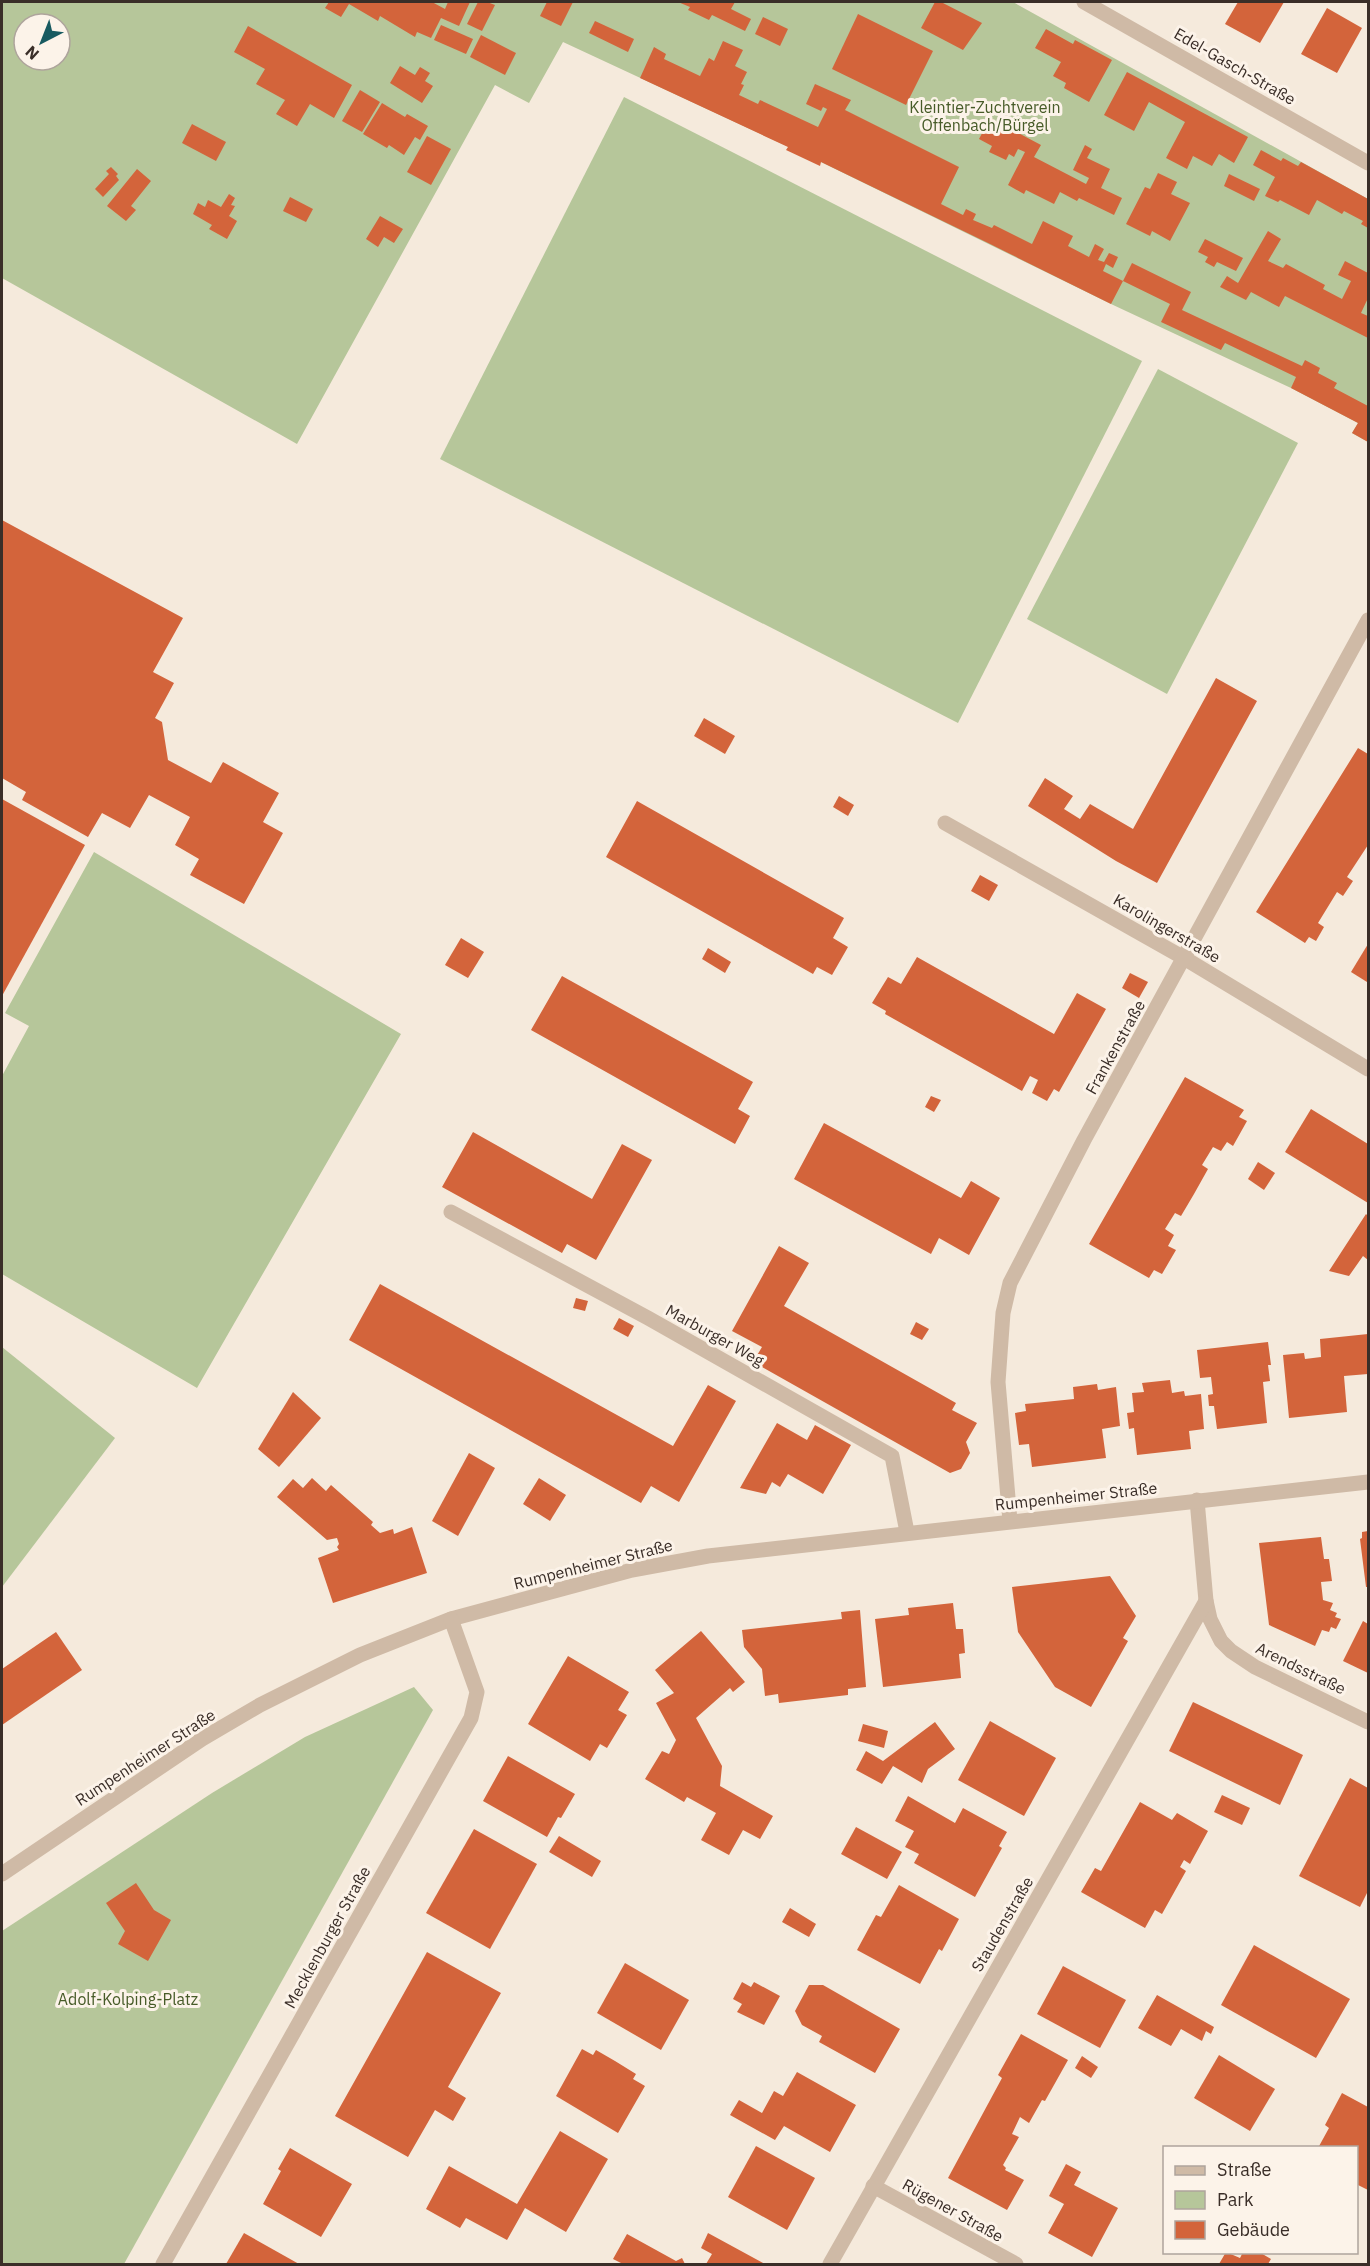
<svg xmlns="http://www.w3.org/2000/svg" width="1370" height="2266" viewBox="0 0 1370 2266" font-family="'IBM Plex Sans',sans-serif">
	<rect width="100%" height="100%" fill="#f5eadc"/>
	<g fill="#b6c69a" fill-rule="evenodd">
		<path d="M2,2H1013L1368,199V442L1352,433L1358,423L1291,388L1111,304L821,162L563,42L529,103L495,85L297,444L2,278ZM24,24H60V60H24Z"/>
		<path d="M624,97L1142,361L958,723L440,459Z"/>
		<path d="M1158,369L1298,443L1167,694L1027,619Z"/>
		<path d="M94,852L401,1034L197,1388L2,1274V1076L29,1026L5,1013Z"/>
		<path d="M2,1347L115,1438L2,1587Z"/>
		<path d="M414,1687L433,1710L124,2264H2V1931L212,1793L305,1737Z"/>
	</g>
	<g fill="#d3643b">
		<path d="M329,2H406L409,3L410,2H432L445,9L448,2H470L459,26L441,18L431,38L417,32L415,37L380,16L378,21L349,4L341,17L325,8Z"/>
		<path d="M478,2H487L495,5L482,31L467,24Z"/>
		<path d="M547,2H573L561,26L540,16Z"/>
		<path d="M678,2H735L731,9L751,19L745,31L712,15L709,20L688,10L690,7Z"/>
		<path d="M935,2H941L982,23L963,50L921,28Z"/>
		<path d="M1238,2H1284L1260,43L1225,24Z"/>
		<path d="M1327,8L1362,28L1337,73L1301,54Z"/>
		<path d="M858,14L933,51L906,105L832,69Z"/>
		<path d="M763,17L788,29L780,46L755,34Z"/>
		<path d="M595,21L634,39L628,52L589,33Z"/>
		<path d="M441,25L473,39L466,54L434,40Z"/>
		<path d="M248,26L352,85L334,118L310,104L297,126L276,114L285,100L256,84L265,69L234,52Z"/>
		<path d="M1046,29L1073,44L1075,40L1112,60L1089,102L1064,88L1066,83L1053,76L1061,62L1035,48Z"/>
		<path d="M481,35L516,53L505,75L470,57Z"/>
		<path d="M723,41L743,50L735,66L747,72L741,84L744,85L739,95L758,104L760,100L818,127L827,109L823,107L821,111L806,104L815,84L851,100L845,110L959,167L941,204L963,215L966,209L976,214L973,220L992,228L994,225L1032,244L1043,221L1073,236L1068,246L1089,257L1095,244L1104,249L1098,260L1104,262L1109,253L1118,257L1113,268L1106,264L1103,271L1123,281L1111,304L986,242L821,162L820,166L786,150L788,147L640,78L654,47L666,54L664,59L700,76L709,58L714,61Z"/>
		<path d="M400,66L415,75L420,67L430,73L425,81L433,86L422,103L390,83Z"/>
		<path d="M1127,72L1248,137L1234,163L1219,154L1212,166L1193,156L1187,169L1166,158L1185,122L1149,102L1134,131L1104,115Z"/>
		<path d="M360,90L380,102L362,132L342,121Z"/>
		<path d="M382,103L405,117L407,114L428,126L420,140L415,137L404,155L389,145L387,148L363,134Z"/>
		<path d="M990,118L1041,145L1034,157L1086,184L1089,178L1073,170L1085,145L1092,149L1087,158L1110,169L1101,188L1122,198L1114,215L1079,198L1077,201L1060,192L1054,204L1026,190L1024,194L1008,185L1025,152L1018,149L1014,157L1009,154L1006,160L989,152L992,146L979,139Z"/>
		<path d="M192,124L226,142L216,161L182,143Z"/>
		<path d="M427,136L451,149L431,185L407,172Z"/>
		<path d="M1261,150L1281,161L1283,158L1298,166L1301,162L1368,199V228L1361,224L1363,221L1344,211L1342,214L1317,200L1309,215L1280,200L1278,202L1265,196L1275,177L1253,165Z"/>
		<path d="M111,167L118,174L116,176L119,180L103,197L95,189L109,174L106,171Z"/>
		<path d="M137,169L151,181L131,206L136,210L126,221L107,206Z"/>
		<path d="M1158,173L1177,182L1171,194L1190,203L1170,241L1152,231L1150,236L1126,224L1145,187L1150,189Z"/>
		<path d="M1229,174L1260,189L1254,201L1224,186Z"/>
		<path d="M229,194L235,198L231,205L235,206L229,216L237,221L227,239L209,229L212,225L193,214L198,203L205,207L208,200L221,207Z"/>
		<path d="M290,197L313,209L306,222L283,211Z"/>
		<path d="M380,216L403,229L394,243L384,237L378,247L366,239Z"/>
		<path d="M1268,231L1281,239L1268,261L1283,268L1286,264L1325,285L1323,289L1342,299L1351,281L1338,275L1345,261L1368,273V298L1361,313L1368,316V338L1285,296L1279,307L1251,292L1246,300L1220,287L1227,276L1238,283Z"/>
		<path d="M1205,239L1243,258L1236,271L1217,262L1214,267L1205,262L1208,257L1198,252Z"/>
		<path d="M1132,263L1191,292L1182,310L1302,366L1305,360L1320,368L1318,373L1337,383L1334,388L1368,406V442L1352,433L1358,423L1291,388L1296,377L1225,343L1221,350L1161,322L1170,304L1123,281Z"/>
		<path d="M2,520L183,618L153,672L174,683L155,718L162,722L168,760L211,783L223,762L279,793L263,822L283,833L244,904L190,875L199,859L175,845L190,817L149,795L130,828L102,813L88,837L22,800L26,792L2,778Z"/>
		<path d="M1216,678L1257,701L1157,883L1116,861L1028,806L1045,778L1073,796L1064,809L1080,819L1090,804L1133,829Z"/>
		<path d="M704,718L735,736L725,754L694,736Z"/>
		<path d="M1358,748L1368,754V845L1347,877L1353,881L1343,896L1337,892L1318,923L1324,927L1316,941L1309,937L1305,943L1256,912Z"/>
		<path d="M839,796L854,805L848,816L833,807Z"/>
		<path d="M2,799L85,845L2,996Z"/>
		<path d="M637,801L844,918L833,938L848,947L832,975L817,967L813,974L606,857Z"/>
		<path d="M980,875L998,885L989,901L971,891Z"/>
		<path d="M461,938L484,952L468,978L445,965Z"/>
		<path d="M1368,944V980L1367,982L1351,972Z"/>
		<path d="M708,948L731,962L725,973L702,959Z"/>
		<path d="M917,957L1054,1034L1077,993L1106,1009L1059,1092L1054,1089L1047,1101L1032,1093L1038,1080L1030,1076L1022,1091L885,1014L886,1011L872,1003L888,977L901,984Z"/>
		<path d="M1130,973L1148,982L1139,998L1122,988Z"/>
		<path d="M562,976L753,1082L738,1109L750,1116L735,1144L531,1030Z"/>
		<path d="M1185,1077L1244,1110L1239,1117L1247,1121L1233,1146L1227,1142L1221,1151L1213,1147L1202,1165L1208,1169L1194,1194L1181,1216L1175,1213L1165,1229L1174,1235L1168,1246L1176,1250L1162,1274L1154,1270L1149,1278L1089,1244Z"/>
		<path d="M931,1096L941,1100L934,1112L925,1107Z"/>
		<path d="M1311,1109L1368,1144V1203L1285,1152Z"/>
		<path d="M824,1123L961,1198L971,1181L1000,1198L969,1255L939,1238L931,1254L794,1179Z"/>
		<path d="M473,1132L592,1199L622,1144L652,1160L596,1260L567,1244L562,1253L442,1187Z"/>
		<path d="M1258,1162L1275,1173L1264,1190L1248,1179Z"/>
		<path d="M1366,1214L1368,1216V1260L1363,1256L1349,1276L1329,1271Z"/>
		<path d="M779,1246L809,1263L784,1306L956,1403L952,1410L977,1423L966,1442L970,1453L961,1469L950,1473L753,1362L762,1347L732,1331Z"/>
		<path d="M380,1284L673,1446L708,1385L736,1401L679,1502L651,1486L641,1503L349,1340Z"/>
		<path d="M576,1298L588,1301L585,1311L573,1308Z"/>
		<path d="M619,1318L634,1326L628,1337L613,1329Z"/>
		<path d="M916,1322L929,1329L922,1340L910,1334Z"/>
		<path d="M1368,1334V1374L1344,1376L1347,1412L1289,1418L1283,1355L1304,1353L1305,1359L1321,1357L1320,1339Z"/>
		<path d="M1268,1342L1271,1365H1268L1270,1381L1263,1382L1267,1423L1217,1429L1214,1406H1209L1208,1395L1213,1394L1211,1377L1200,1378L1197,1350Z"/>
		<path d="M1170,1380L1172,1393L1184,1391L1185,1396L1201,1394L1204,1429L1189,1431L1191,1449L1137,1455L1134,1428L1129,1429L1127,1413L1134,1412L1132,1393L1144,1392L1142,1383Z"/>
		<path d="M1097,1384L1098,1390L1116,1387L1120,1426L1102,1429L1106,1458L1032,1467L1029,1444L1019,1445L1015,1413L1026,1411L1025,1404L1074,1399L1073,1387Z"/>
		<path d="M293,1392L321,1418L279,1467L258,1449Z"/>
		<path d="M777,1423L807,1440L815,1425L851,1445L823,1494L788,1474L780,1487L772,1482L766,1494L740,1488Z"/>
		<path d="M469,1453L495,1468L458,1536L432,1521Z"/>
		<path d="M312,1478L326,1491L331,1485L373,1522L371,1525L380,1533L393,1529L394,1534L412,1527L427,1573L333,1603L318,1558L339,1550L337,1547L339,1544L337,1538L327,1540L277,1497L293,1479L303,1488Z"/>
		<path d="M539,1478L566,1495L550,1521L523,1504Z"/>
		<path d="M1368,1531V1587H1366L1360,1539L1362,1538V1532Z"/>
		<path d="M1321,1537L1324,1559H1329L1332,1581L1321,1582L1323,1600L1333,1603L1330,1610L1337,1613L1335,1617L1341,1619L1336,1629L1331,1627L1329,1632L1322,1630L1315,1646L1269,1625L1259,1543Z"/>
		<path d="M1110,1576L1136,1616L1123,1638L1128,1641L1091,1707L1055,1687L1018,1632L1012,1587Z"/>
		<path d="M953,1603L956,1629H963L965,1653L959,1654L961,1678L883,1687L875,1619L909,1615L908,1608Z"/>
		<path d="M860,1610L866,1687L848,1689V1695L779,1703L778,1694L765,1696L762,1669L744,1647L742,1630L842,1619L841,1612Z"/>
		<path d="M1363,1621L1368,1624V1673L1343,1661Z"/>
		<path d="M701,1631L745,1682L733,1692L730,1688L696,1718L722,1766L720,1786L773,1816L760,1839L743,1830L729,1855L701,1840L716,1813L687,1797L684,1802L645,1779L662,1751L669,1754L676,1740L656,1703L674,1693L655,1670Z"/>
		<path d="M56,1632L82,1670L2,1725V1669Z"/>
		<path d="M568,1656L629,1692L618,1710L627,1715L607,1748L600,1744L590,1761L528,1724Z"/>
		<path d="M1193,1702L1303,1755L1280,1805L1169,1751Z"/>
		<path d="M990,1721L1056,1758L1024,1816L958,1780Z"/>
		<path d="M935,1722L955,1749L928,1769L922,1783L893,1766L882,1784L856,1770L866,1751L883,1761Z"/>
		<path d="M863,1724L888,1731L884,1748L858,1741Z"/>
		<path d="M508,1756L575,1794L561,1818L558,1817L547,1837L483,1801Z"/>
		<path d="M1350,1778L1368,1788V1891L1360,1907L1299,1876Z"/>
		<path d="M1222,1795L1250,1808L1242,1825L1214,1812Z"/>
		<path d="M908,1796L955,1823L963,1808L1007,1832L999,1846L1002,1848L975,1897L914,1863L919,1854L905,1847L914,1831L895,1821Z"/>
		<path d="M1140,1802L1172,1820L1177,1813L1208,1831L1190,1864L1184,1860L1180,1867L1186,1871L1162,1914L1155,1910L1145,1928L1081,1892L1095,1868L1101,1871Z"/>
		<path d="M856,1827L902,1852L887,1879L841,1854Z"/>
		<path d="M474,1829L537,1864L490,1949L426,1913Z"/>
		<path d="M559,1836L601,1861L592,1877L549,1852Z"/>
		<path d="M136,1883L154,1910L171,1920L148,1961L118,1944L125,1931L106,1903Z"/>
		<path d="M899,1885L959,1919L942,1951L939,1949L920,1984L857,1950L876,1915L881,1917Z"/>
		<path d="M790,1908L816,1924L809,1937L782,1922Z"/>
		<path d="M1254,1945L1350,1999L1316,2058L1221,2005Z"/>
		<path d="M427,1952L501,1993L448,2087L466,2098L453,2121L435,2110L408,2157L335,2116Z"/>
		<path d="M625,1963L689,2000L661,2050L597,2013Z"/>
		<path d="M1063,1966L1126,2000L1100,2048L1037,2014Z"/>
		<path d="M742,1982L751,1987L754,1982L780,1996L764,2025L737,2012L742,2004L733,1999Z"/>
		<path d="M809,1985H823L900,2029L875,2073L819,2042L822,2036L802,2025L795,2011Z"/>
		<path d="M1157,1995L1214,2027L1211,2034L1206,2031L1202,2041L1181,2029L1171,2046L1138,2028Z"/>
		<path d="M1021,2034L1068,2060L1045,2101L1042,2100L1029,2123L1020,2117L1012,2134L1019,2137L1003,2165L1006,2168L1005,2170L1024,2180L1007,2210L948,2178L1002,2078L998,2075Z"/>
		<path d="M582,2049L593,2055L596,2050L615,2061L636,2074L633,2079L645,2086L618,2133L556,2096Z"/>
		<path d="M1219,2055L1275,2089L1250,2131L1194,2098Z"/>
		<path d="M1082,2056L1098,2067L1091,2078L1075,2068Z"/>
		<path d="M797,2072L856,2105L830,2152L784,2126L775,2140L730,2115L739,2100L762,2113L774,2091L783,2096Z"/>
		<path d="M1342,2093L1368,2107V2190L1356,2184V2148H1318L1329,2128L1325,2125Z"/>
		<path d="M560,2131L608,2159L566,2232L525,2208L507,2240L466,2218L460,2228L426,2209L449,2166L517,2204Z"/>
		<path d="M756,2146L815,2178L787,2230L728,2197Z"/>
		<path d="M290,2148L352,2184L321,2237L263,2204L281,2171L278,2169Z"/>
		<path d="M1066,2164L1081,2172L1074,2185L1118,2208L1092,2257L1048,2233L1064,2204L1049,2196Z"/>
		<path d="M244,2233L299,2264H226Z"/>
		<path d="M708,2233L765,2264H706L712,2254L701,2248Z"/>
		<path d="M627,2234L676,2261L682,2258L685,2264H623L613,2259Z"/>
		<path d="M1226,2252L1240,2258L1243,2252H1259L1271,2259L1268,2264H1219Z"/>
	</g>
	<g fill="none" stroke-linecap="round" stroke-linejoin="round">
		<g stroke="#cfbaa6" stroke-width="15">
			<path d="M1084,2L1368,163"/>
			<path d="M945,823L1184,958L1368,1069"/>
			<path d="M451,1212L648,1318L892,1456L907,1532"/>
			<path d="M1197,1500L1206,1601L1210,1619L1221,1641L1231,1651L1255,1667L1368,1722"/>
			<path d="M1010,1521L998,1382L1003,1313L1010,1283L1084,1140L1368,620"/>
			<path d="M2,1874L202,1739L260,1705L360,1655L451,1619L632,1570L708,1556L1368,1482"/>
			<path d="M873,2186L1016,2264"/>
			<path d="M163,2264L471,1718L477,1692L451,1619"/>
			<path d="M830,2264L1206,1601"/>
		</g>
	</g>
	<g text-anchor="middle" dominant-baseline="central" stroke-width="6" stroke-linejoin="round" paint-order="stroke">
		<g font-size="16" fill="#3a2e28" stroke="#fcf3e9">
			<text transform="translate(1235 66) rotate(30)">Edel-Gasch-Straße</text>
			<text transform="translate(1167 928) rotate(30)">Karolingerstraße</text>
			<text transform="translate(1115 1047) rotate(-61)">Frankenstraße</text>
			<text transform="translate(715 1335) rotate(29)">Marburger Weg</text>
			<text transform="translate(1076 1496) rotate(-6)">Rumpenheimer Straße</text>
			<text transform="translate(593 1564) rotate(-14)">Rumpenheimer Straße</text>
			<text transform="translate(1301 1668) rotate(26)">Arendsstraße</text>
			<text transform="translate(145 1757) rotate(-33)">Rumpenheimer Straße</text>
			<text transform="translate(1002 1924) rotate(-60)">Staudenstraße</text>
			<text transform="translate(327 1937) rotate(-61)">Mecklenburger Straße</text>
			<text transform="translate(953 2210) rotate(29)">Rügener Straße</text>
		</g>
		<g font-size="16" fill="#475b28" stroke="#fcf3e9">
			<text x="985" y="107">Kleintier-Zuchtverein<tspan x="985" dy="18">Offenbach/Bürgel</tspan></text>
			<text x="128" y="1999">Adolf-Kolping-Platz</text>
		</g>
	</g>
	<rect width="1370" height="2266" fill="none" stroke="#3a2e28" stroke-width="6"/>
	<rect x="1163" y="2146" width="195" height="108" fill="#fcf3e9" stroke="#aea49c" stroke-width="1.5"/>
	<rect x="1175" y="2166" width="30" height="9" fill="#cfbaa6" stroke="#aea49c" stroke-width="1.5"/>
	<text x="1217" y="2176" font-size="18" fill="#3a2e28">Straße</text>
	<rect x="1175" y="2191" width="30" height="18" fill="#b6c69a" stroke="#aea49c" stroke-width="1.5"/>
	<text x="1217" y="2206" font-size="18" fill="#3a2e28">Park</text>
	<rect x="1175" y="2221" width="30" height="18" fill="#d3643b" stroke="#aea49c" stroke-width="1.5"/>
	<text x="1217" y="2236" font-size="18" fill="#3a2e28">Gebäude</text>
	<g transform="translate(42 42) rotate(222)"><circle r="28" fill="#fcf3e9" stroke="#aea49c" stroke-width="1.5"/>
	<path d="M0-4.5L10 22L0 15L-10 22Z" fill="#185a60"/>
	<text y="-9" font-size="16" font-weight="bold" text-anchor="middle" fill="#3a2e28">N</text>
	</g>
</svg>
